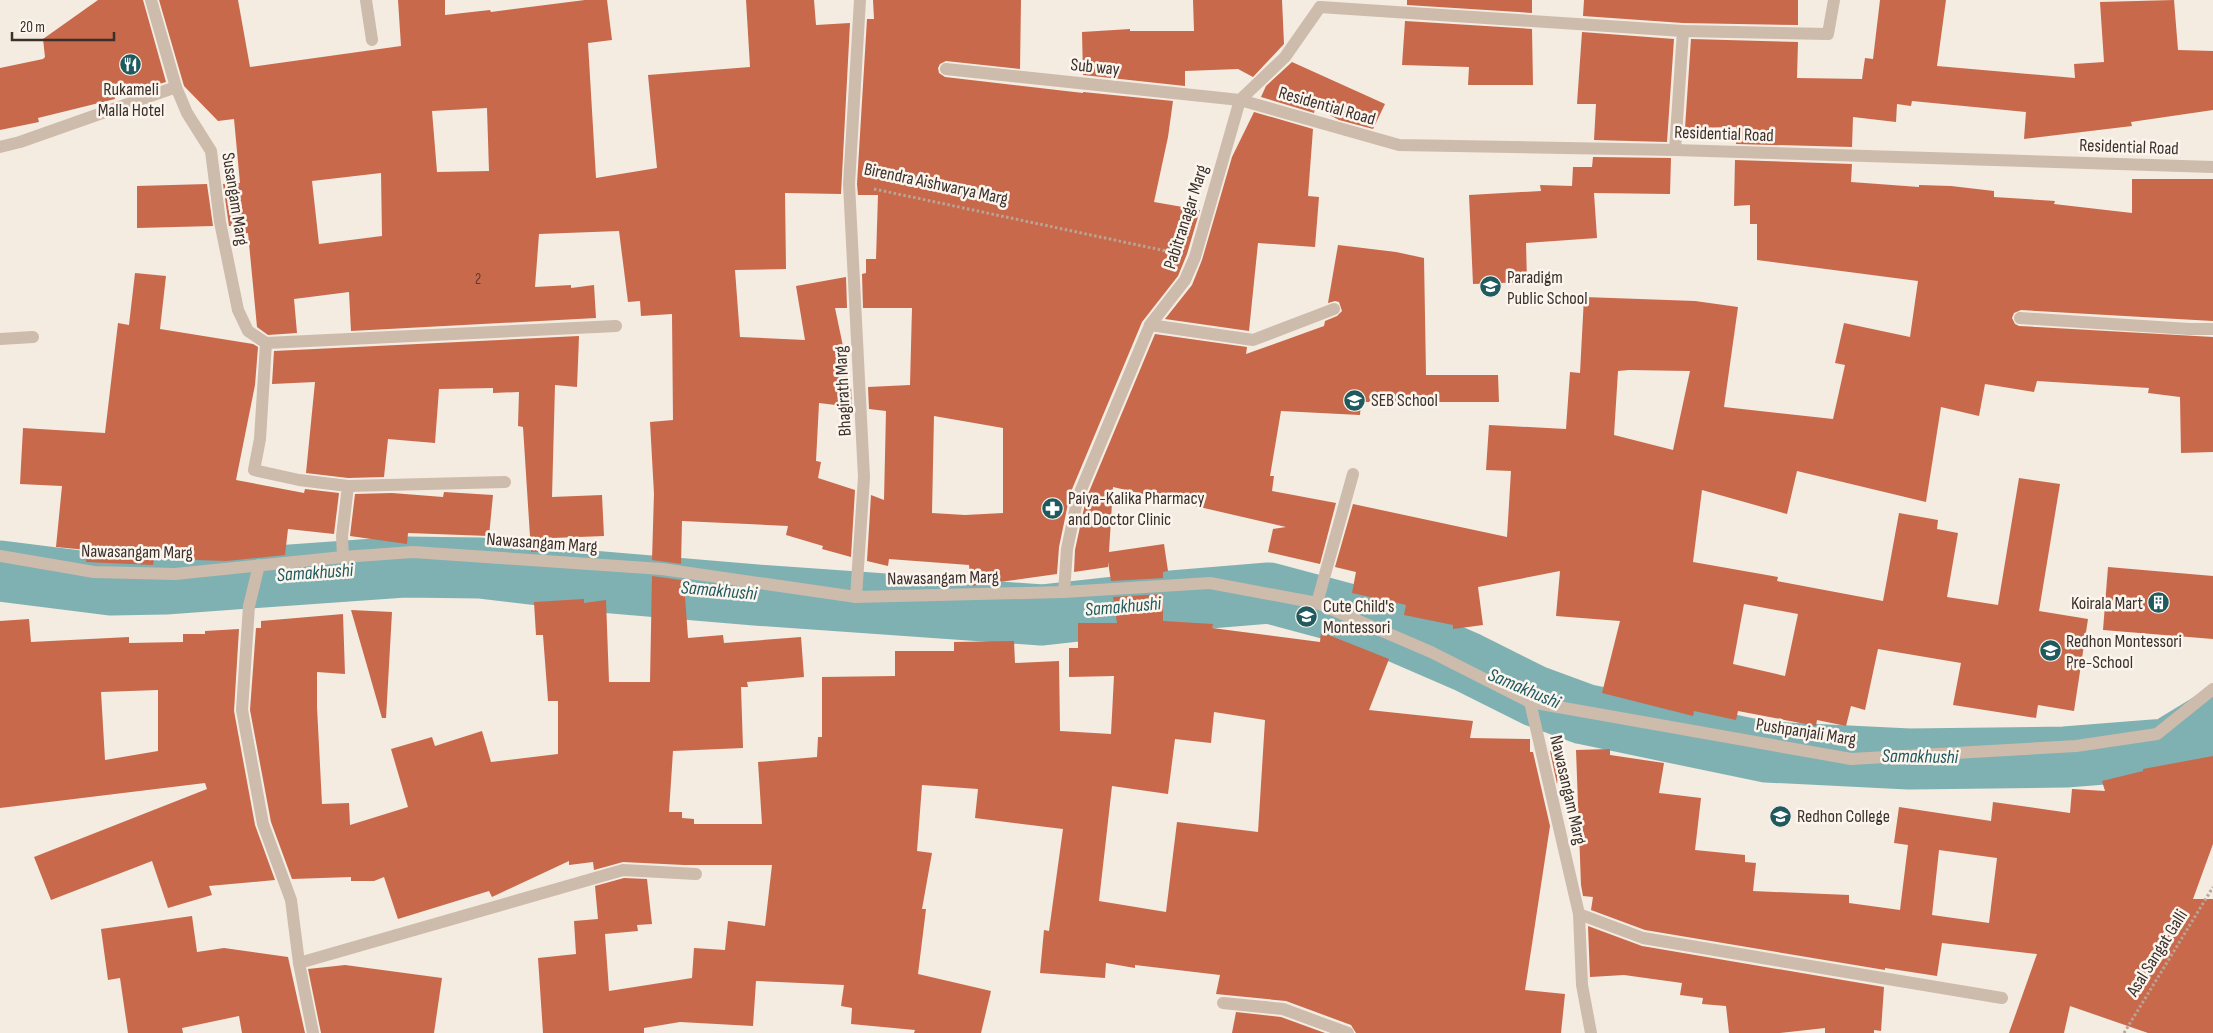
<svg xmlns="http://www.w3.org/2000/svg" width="2213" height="1033" viewBox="0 0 2213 1033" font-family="'Sofia Sans Condensed',sans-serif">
	<rect width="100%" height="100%" fill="#f4ebe1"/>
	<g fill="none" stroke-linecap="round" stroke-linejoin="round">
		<path stroke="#7fb0b2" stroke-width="61" d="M0,571L111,585L165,584L404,567L480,568L590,581L756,595L1042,615L1160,602L1269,593L1370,620L1467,662L1535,696L1584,714L1766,752L1909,759L2065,757L2167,749L2213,721"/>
	</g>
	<g fill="#c8694b" fill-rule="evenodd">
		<path d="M98,0H143L166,82L115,97V99L38,118L39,122L0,130V68L43,59L45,57L43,39Z"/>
		<path d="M159,0H238L250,67L401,46L398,0H445V15L490,10L491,12L585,0H607L612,40L588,43L596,178L657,168L648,75L750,67L746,0H814L816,25L850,23L841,194L785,193L786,269L735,270L740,337L805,340L796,286L846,277L847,308H835L848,370L846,387H851L852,407L819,403L816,461L821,462L818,478L855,490L851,557L822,549L823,546L786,535L788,526L682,521L681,564L652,560L654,494L650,422L673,420L672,314L641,316L640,301L628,302L619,231L539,234L535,287L571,285V288L594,285L596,318L351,331L349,292L294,299L297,333L268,335L257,327L248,233L242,234L241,225L229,226L223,184L240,183L234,119L218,121L184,86ZM487,108L489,171L437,172L432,111ZM381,173L382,236L319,244L312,181Z"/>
		<path d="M873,0H1021L1020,69L946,61L940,64L938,68L939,73L945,77L1083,93V92L1173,101L1168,137L1154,202L1200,210L1187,254L1178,276L1142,322L1070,494L1059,547L1057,574L971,586L969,565L889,559L888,566L867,561L871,495L884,500L886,411L869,409L868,387L910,385L912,308H863L862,274L866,273V259H876L878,195H858L857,184L867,19H874ZM934,416L1003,428V513L965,515L932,513Z"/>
		<path d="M1193,0H1282L1284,44L1253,77L1238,69L1185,71V86L1083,75L1082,32L1130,29V31H1194Z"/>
		<path d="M1407,0H1532V13L1407,5Z"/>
		<path d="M1584,0H1798V25L1683,23L1583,16Z"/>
		<path d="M1880,0H1946L1937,66L2075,78L2074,64L2104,62L2100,2L2174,0L2178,50L2213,51V110L2131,122L2132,126L2024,139L2026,112L1912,101L1911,106L1897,104L1896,122L1853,117L1852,147L1736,144V127L1685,128L1691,39L1798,42L1797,78L1862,79L1865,58L1873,59Z"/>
		<path d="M1405,21L1532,29L1533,85H1468L1469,67L1402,65Z"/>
		<path d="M1582,32L1674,39L1667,142L1594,140L1596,104H1577Z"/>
		<path d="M1292,62L1385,104L1373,129L1339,120L1315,107L1314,113L1261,97L1266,86Z"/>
		<path d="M1254,112L1313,129L1308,196L1319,197L1315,247L1258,243L1249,331L1165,319L1192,285L1202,260L1232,157Z"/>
		<path d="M1593,157L1671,158L1670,194L1594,193L1597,238L1526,243L1527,282L1473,284L1469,195L1541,191L1540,185L1572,186L1573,167H1592Z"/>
		<path d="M1735,160L1852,164L1851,182L1919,187V185L1951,186L1994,191V197L2055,201L2054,204L2132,213V179H2213V321L2021,310L2014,313L2012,318L2015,324L2019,326L2213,337V452L2181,453L2180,397L2148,393L2149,388L2037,381L2034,392L1985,384L1979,416L1941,407L1926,502L1797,471L1787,514L1702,490L1693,562L1778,577L1777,581L1883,601L1899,513L1938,520L1937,529L1958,533L1947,597L1998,605L2019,478L2060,484L2039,611L2088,619L2074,711L2038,705L2036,718L1953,705L1961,663L1878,649L1865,710L1851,706L1846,726L1817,720L1816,726L1738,711L1736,720L1694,711L1693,716L1602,693L1620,621L1556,616L1560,571L1478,587L1483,625L1453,629V625L1404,615L1406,605L1352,593L1356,572L1335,567L1353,504L1507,537L1511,471L1486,470L1489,425L1566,429L1570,372L1580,373L1584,297L1695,301L1738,307L1724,407L1833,419L1845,365L1835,363L1844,323L1910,337L1918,281L1757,260V224H1750V205L1734,206ZM1629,370L1690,371L1673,450L1614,435L1618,371ZM1744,604L1798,614L1785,676L1733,664Z"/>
		<path d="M207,184L213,226L137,228V186Z"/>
		<path d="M1338,245L1396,252L1424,258L1426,375H1498L1499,402H1361L1360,415L1281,411L1270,476H1274L1272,491L1336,503L1320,564L1268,552L1273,529L1286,527L1113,487L1109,552L1164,544L1168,571L1163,572V578L1111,581L1108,562V567L1074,572L1075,550L1086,499L1155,334L1247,347L1246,354L1324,326L1325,321L1337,316L1342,311L1339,302L1335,301L1328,303Z"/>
		<path d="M135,273L166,276L160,329L253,344L258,347L255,385L236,480L304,493L305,489L339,493L334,534L288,529L285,555L226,561L197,560L156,550L153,565L86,562L87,550L56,547L62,486L20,484L23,428L105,433L118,323L129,325Z"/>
		<path d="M579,336L577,387L555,385L552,497L602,495L604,536L552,538L551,551L531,552L523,427L518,426L519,392L493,393V388L439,389L435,443L388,439L384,477L348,478L306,473L315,382L272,384L274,351Z"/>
		<path d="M444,492L493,495L489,536L408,533L407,544L350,536L355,494L392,493L443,497Z"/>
		<path d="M2108,567L2213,576V639L2103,630Z"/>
		<path d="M652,576L681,580L680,596H685L688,638L723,635L724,643L801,637L804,677L747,682L748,687H741L743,748L673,751L669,812H682V818L694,819V824H762L758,762L817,757L818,737H822V677L895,676V651H954V642L1014,641L1015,663L1059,661L1060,731L1111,734L1114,676L1069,677V648H1078V623H1117L1113,597L1163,594V621L1213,624L1212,628L1320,642L1321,632L1389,659L1369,710L1473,721L1470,738L1530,739V752H1533L1550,826L1525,990L1565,994L1561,1033H1356L1351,1025L1286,1001L1216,994L1220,975L1135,965V968L1106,963L1105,978L1040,973L1044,930L1049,931L1063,829L975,818L978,789L922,785L917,851L932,853L922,909H926L918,974L991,991L981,1033H914L915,1030L851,1024L852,1008L841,1006L844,985L756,981L753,1026L680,1022L644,1028V1033H543L538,958L576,954L574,921L598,919L595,886L624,878L647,879L652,924L637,925L638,931L605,934L609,991L692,978L694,948L725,950L728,921L765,926L772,865H684L623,862L594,870L593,862L569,865V861L492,897L489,891L398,919L384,877L374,881H351V877L292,879L271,822L250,710L256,628H261V621L343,614L345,674L317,672V707L322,804L349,803L350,825L408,807L391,749L432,737L435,746L482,731L491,762L558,754V701H548L543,635H536L534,602L584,599V603L606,600L609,682H650ZM1214,712L1265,720L1258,832L1177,822L1166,912L1099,901L1112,786L1168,794L1175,739L1211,743Z"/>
		<path d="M351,610L392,612L386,718H382Z"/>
		<path d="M29,619L31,642L129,637V643L183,642V634H205V631L239,629L234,711L255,825L275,880L209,886L212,895L168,908L152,861L51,900L34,857L207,789L205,783L0,808V621ZM158,690V751L105,760L101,692Z"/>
		<path d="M1610,749V755L1664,763L1659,793L1701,798L1695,850L1745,855V862L1756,863L1753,891L1849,895V903L1900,910L1908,845L1894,843L1899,807L1991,821L1993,802L2070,813L2072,789L2105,791L2102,781L2143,771V769L2213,756V844L2193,899H2213V1033H2148L2070,1006L2064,1033H2009L2037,954L1942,943L1937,976L1885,968V970L1645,930L1591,910L1593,897L1583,896L1581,885L1576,750ZM1939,850L1997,858L1989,923L1932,915Z"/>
		<path d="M1562,750L1557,784L1550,751Z"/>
		<path d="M192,916L197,952L224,948L288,957L305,1033H242L239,1016L182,1028L183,1033H128L120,978L108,980L101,929Z"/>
		<path d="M1588,926L1642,946L1884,987L1881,1031L1874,1030V1033H1825V1028L1780,1033H1729L1726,1006L1702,1004L1703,998L1680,995L1682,983L1624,975L1590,977Z"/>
		<path d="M345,965L442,978L434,1033H321L308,969Z"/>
		<path d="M1236,1012L1281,1017L1325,1033H1232Z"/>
	</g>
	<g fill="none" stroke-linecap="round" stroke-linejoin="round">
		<g stroke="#b9a596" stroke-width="3" stroke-dasharray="2.5 2.5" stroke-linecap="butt">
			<path d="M874,189L1171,252"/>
			<path d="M2124,1033L2213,887"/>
		</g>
		<path stroke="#cdbbac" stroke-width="12" d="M366,0L372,40"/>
		<g stroke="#cdbbac" stroke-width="12">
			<path d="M151,0L176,87L187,113L211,151L220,222L238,310L248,331L266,343L260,439L254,470L299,480L348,486L342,536L343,557"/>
			<path d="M1320,7L1683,31L1828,34L1834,0"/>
			<path d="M946,69L1240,100L1399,145L1675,150L2213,167"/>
			<path d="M0,147L20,142L176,87"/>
			<path d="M1675,150L1683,31"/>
			<path d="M2020,318L2189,329H2213"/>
			<path d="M1150,325L1253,340L1334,309"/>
			<path d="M0,339L33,337"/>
			<path d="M266,343L616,326"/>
			<path d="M348,486L505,482"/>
			<path d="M0,556L94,572L175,574L343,557L413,552L662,569L856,597L1064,592L1210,583L1317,603L1431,652L1530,702L1851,759L2076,746L2157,734L2213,689"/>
			<path d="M259,565L249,606L242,710L263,824L291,900L299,963L313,1033"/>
			<path d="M1064,592L1067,549L1078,497L1150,325L1185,280L1195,257L1240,100L1285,57L1320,7"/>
			<path d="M856,597L864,477L849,184L860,0"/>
			<path d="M1317,603L1353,474"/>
			<path d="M1530,702L1579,914L1582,985L1591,1033"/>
			<path d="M1579,914L1643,938L2002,998"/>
			<path d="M299,963L623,870L696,874"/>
			<path d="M1223,1003L1283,1009L1348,1033"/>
		</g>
	</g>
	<defs>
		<symbol id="restaurant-disc" viewBox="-11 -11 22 22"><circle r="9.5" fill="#1f5a5e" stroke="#fbf5ee"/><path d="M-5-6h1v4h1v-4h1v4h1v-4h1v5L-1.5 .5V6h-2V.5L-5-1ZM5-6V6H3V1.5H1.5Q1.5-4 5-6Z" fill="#fff"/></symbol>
		<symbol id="school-disc" viewBox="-11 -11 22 22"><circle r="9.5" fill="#1f5a5e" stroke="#fbf5ee"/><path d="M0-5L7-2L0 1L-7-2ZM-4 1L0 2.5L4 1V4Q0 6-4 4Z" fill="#fff"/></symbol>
		<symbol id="pharmacy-disc" viewBox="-11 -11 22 22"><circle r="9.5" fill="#1f5a5e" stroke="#fbf5ee"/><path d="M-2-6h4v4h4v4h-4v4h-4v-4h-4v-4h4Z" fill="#fff"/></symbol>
		<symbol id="building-disc" viewBox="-11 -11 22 22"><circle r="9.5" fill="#1f5a5e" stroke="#fbf5ee"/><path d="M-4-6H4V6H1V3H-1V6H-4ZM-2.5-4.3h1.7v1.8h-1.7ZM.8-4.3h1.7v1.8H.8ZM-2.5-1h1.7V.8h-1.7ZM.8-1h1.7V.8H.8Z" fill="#fff"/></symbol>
		<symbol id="university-disc" viewBox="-11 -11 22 22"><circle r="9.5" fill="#1f5a5e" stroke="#fbf5ee"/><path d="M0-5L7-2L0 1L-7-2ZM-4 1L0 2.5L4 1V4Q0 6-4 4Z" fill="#fff"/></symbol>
	</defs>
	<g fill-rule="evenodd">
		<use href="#restaurant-disc" x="118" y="52" width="25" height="25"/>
		<use href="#school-disc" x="1478" y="274" width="25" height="25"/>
		<use href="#school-disc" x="1342" y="388" width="25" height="25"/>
		<use href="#pharmacy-disc" x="1040" y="496" width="25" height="25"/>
		<use href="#building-disc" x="2146" y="590" width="25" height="25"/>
		<use href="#school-disc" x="1294" y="604" width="25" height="25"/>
		<use href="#school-disc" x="2038" y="638" width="25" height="25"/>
		<use href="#university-disc" x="1768" y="804" width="25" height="25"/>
	</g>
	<g text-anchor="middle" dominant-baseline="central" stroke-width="5" stroke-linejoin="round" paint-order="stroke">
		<g font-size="15" fill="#5e3e33">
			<text x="478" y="279">2</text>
		</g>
		<g font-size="18" fill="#3b302b" stroke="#fbf5ee">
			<text transform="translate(1095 67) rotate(6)">Sub way</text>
			<text transform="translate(1327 106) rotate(16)">Residential Road</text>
			<text transform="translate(1724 134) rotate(2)">Residential Road</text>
			<text transform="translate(2129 147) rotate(2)">Residential Road</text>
			<text transform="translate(936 184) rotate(12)">Birendra Aishwarya Marg</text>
			<text transform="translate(235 199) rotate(81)">Susangam Marg</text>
			<text transform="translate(1186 217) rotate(-72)">Pabitranagar Marg</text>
			<text transform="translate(843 391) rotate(-93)">Bhagirath Marg</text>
			<text transform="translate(542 543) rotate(4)">Nawasangam Marg</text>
			<text transform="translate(137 552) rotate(1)">Nawasangam Marg</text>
			<text transform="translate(943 578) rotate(-1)">Nawasangam Marg</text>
			<text transform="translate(1806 732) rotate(9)">Pushpanjali Marg</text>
			<text transform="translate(1568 790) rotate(77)">Nawasangam Marg</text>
			<text transform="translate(2157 953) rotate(-58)">Asal Sangat Galli</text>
		</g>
		<g font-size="18" fill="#3b302b" stroke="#fbf5ee" text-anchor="start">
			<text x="131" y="89" text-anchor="middle">Rukameli<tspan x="131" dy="21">Malla Hotel</tspan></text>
			<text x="1507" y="277">Paradigm<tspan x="1507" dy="21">Public School</tspan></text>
			<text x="1371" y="400">SEB School</text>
			<text x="1068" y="498">Paiya-Kalika Pharmacy<tspan x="1068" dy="21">and Doctor Clinic</tspan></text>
			<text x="2143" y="603" text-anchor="end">Koirala Mart</text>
			<text x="1323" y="606">Cute Child's<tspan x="1323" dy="21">Montessori</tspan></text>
			<text x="2066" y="641">Redhon Montessori<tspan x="2066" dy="21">Pre-School</tspan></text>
			<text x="1797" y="816">Redhon College</text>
		</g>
		<g font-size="19" font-style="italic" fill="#1f5a5e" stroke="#fbf5ee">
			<text transform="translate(315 573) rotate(-4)">Samakhushi</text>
			<text transform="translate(719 591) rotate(5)">Samakhushi</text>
			<text transform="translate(1123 607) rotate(-5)">Samakhushi</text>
			<text transform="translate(1524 689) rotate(23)">Samakhushi</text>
			<text transform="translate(1920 757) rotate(1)">Samakhushi</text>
		</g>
	</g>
	<path d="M12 32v8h102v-8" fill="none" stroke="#3b302b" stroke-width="2.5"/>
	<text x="20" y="32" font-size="15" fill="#3b302b" stroke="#fbf5ee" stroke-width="4" paint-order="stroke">20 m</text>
</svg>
